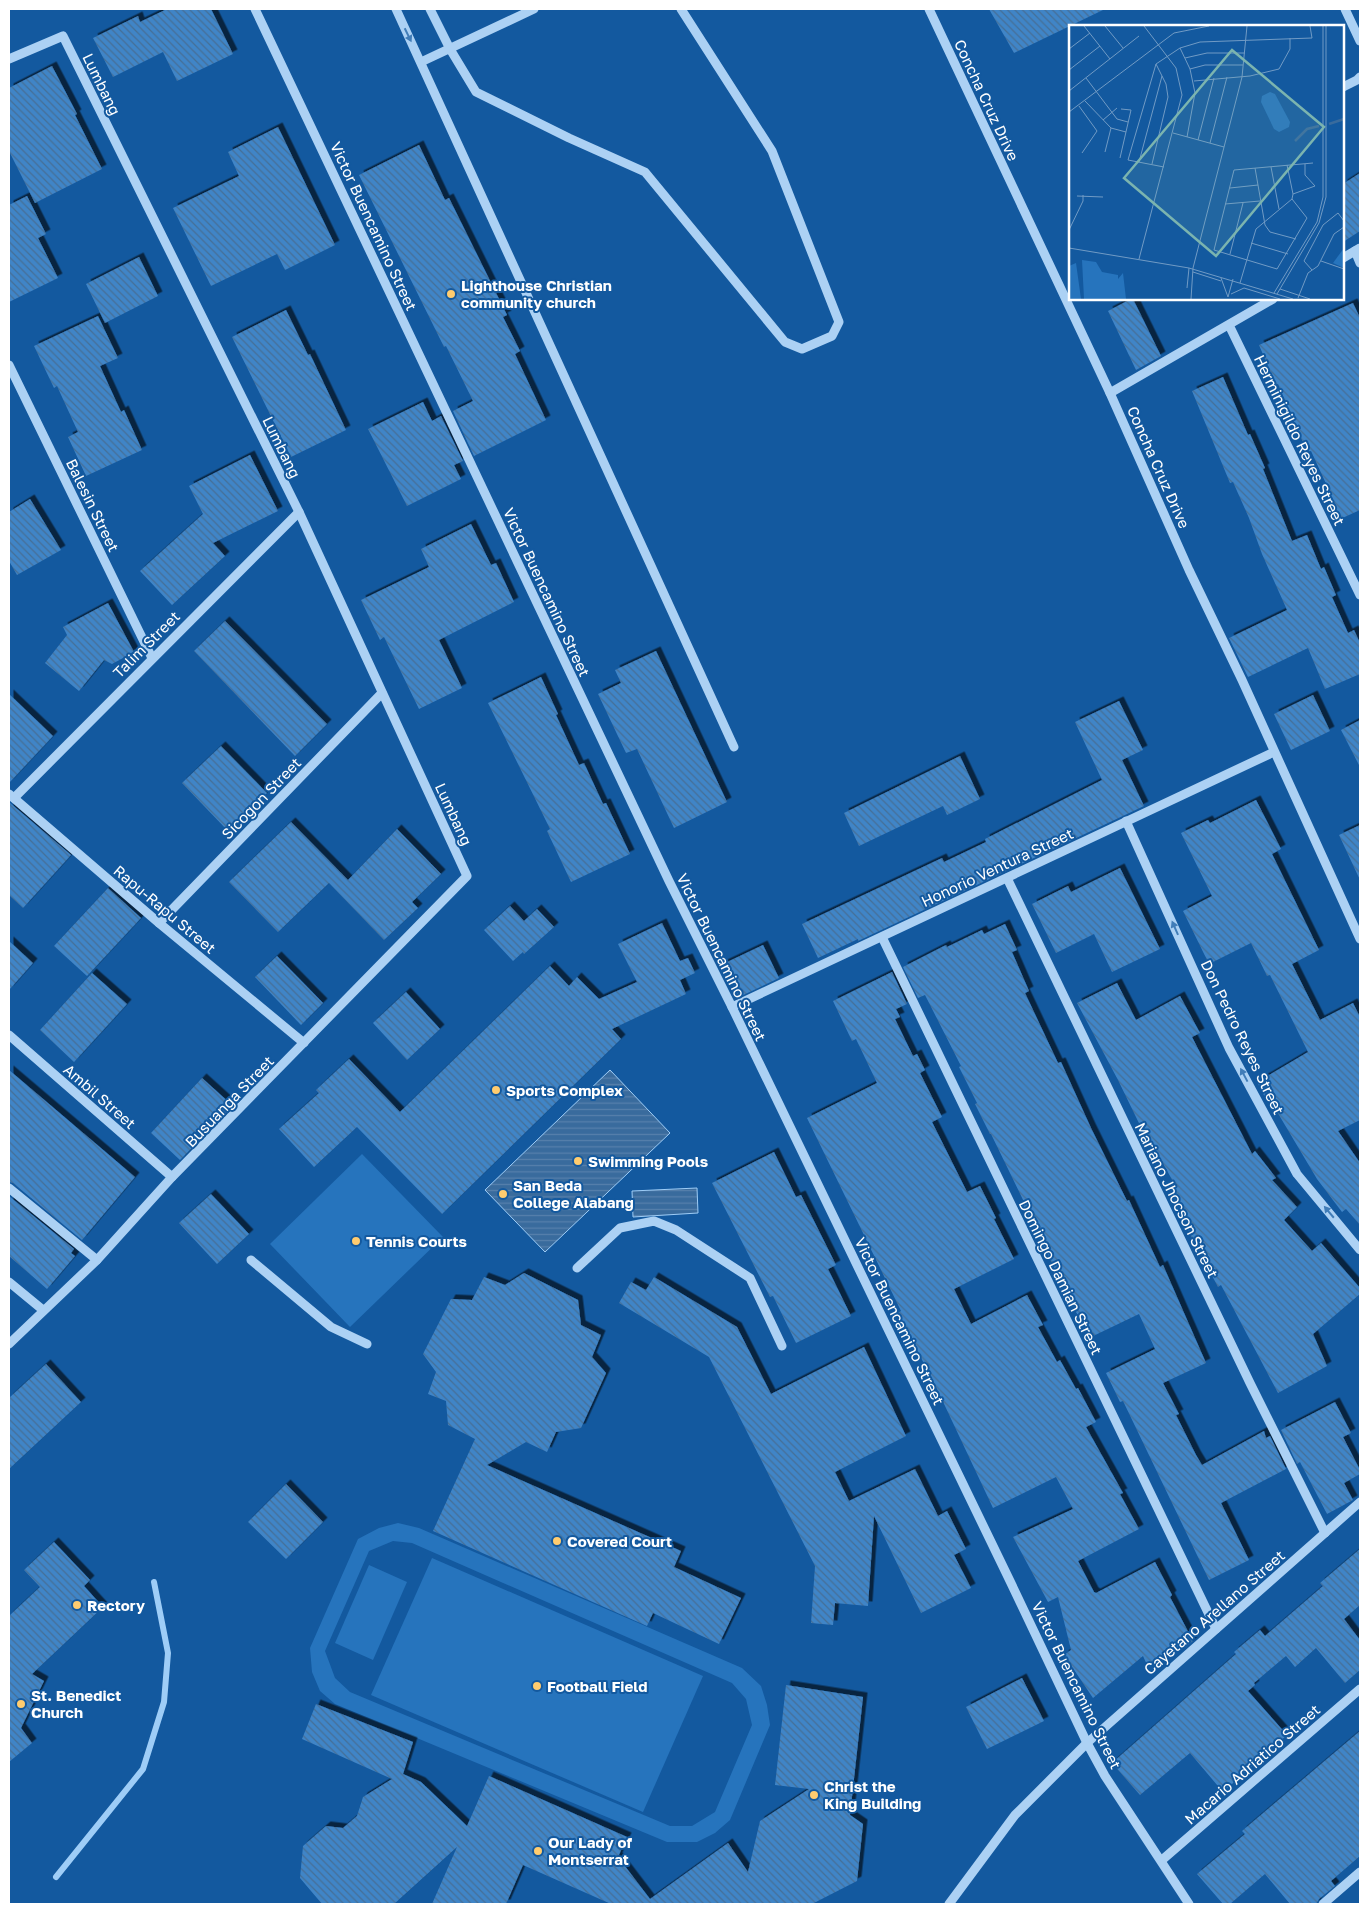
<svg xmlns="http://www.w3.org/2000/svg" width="1369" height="1913" viewBox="0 0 1369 1913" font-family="'Golos Text',sans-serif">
	<defs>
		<pattern id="water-rules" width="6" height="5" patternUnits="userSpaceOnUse" patternTransform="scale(1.25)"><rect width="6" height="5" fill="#396b9d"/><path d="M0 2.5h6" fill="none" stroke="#5781ac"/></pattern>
		<pattern id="building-back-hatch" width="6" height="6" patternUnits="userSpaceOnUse" patternTransform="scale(1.25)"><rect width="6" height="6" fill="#4185c7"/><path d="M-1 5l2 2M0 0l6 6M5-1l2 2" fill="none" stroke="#456e96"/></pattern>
		<filter id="shadow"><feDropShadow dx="4.5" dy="-4.5" stdDeviation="0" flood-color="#0009"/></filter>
	</defs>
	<rect width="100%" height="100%" fill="#13599f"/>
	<g fill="#2674bd" fill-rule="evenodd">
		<path d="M362,1154L443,1237L350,1327L270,1244Z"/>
		<path d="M398,1523L419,1528L742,1668L761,1686L767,1705L770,1725L730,1820L715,1833L697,1842H667L335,1704L320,1691L312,1672L310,1648L358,1539L379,1528ZM393,1541L412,1543L732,1683L746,1699L752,1725L715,1812L692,1826H670L350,1692L335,1678L325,1651L369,1551Z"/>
		<path d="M432,1558L703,1676L643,1812L371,1695Z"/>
		<path d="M369,1565L407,1582L373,1660L335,1643Z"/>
	</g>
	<g fill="url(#water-rules)" stroke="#9ecdf7">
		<path d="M610,1070L670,1133L545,1252L485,1190Z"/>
		<path d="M697,1188L698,1213L633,1217L632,1191Z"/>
	</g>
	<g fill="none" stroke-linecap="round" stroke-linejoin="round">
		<path stroke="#9ecdf7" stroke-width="6" d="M56,1877L143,1769L164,1702L168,1653L154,1582"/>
	</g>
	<g fill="url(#building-back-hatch)" filter="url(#shadow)">
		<path d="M167,9H211L233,54L177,81L163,52L113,77L93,38L138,16L140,22Z"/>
		<path d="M989,9H1105L1014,53Z"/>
		<path d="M52,66L77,114L75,115L102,169L35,203L9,151V88Z"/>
		<path d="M278,127L335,245L285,270L277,254L211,286L173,208L239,176L228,152Z"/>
		<path d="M419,145L445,200L449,198L507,315L503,317L520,351L515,354L546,420L474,456L453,411L473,401L446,346L444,347L359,175Z"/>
		<path d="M1360,173V231L1343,242V184Z"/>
		<path d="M27,196L46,234L38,238L58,278L9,302V205Z"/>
		<path d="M139,257L158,296L105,323L86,284Z"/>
		<path d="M1131,299H1133L1161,356L1136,370L1108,311Z"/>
		<path d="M1353,303L1360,318V510L1338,520L1325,489L1328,488L1311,451L1307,452L1278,384L1276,385L1259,345Z"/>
		<path d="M286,310L308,355L310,354L346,430L291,457L232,337Z"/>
		<path d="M98,316L118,358L100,366L121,412L124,410L142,450L86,476L68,437L78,432L57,386L54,388L34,346Z"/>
		<path d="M1223,377L1248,435L1250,434L1265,468L1263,469L1292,541L1307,535L1321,569L1324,567L1336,595L1332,597L1348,633L1354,630L1360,643V674L1325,689L1308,648L1248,677L1229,638L1287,610L1262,554L1249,518L1233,482L1230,483L1192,391Z"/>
		<path d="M423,402L432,421L441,416L463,461L454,465L461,479L407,506L368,429Z"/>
		<path d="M250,455L278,511L213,543L225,556L172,605L140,571L203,514L189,486Z"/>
		<path d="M30,499L61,550L17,575L9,561V512Z"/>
		<path d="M471,524L491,565L496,563L514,602L439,640L462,688L419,709L384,637L380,640L361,600L429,567L421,549Z"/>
		<path d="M108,603L134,652L112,664L104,660L79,691L45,663L67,635L63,627Z"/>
		<path d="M225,621L327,724L295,756L194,651Z"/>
		<path d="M656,651L727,802L674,828L637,749L626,753L598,694L621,683L615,670Z"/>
		<path d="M541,677L558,714L556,715L579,765L584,763L603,804L606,803L630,854L571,882L547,831L550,829L488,703Z"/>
		<path d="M9,694L53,736L9,783Z"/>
		<path d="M1313,695L1330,731L1291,750L1274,714Z"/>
		<path d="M1119,701L1143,750L1122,760L1144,806L858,941V939L818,958L802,924L942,858L944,862L986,842L985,839L1102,780L1075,722Z"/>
		<path d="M1360,720V767L1341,730Z"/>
		<path d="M221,746L267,793L228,831L182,783Z"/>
		<path d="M960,756L980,799L947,815L943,806L859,846L844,813Z"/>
		<path d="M1256,800L1281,849L1272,854L1319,950L1292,964L1320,1020L1353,1003L1360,1017V1120L1338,1131L1360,1163V1225L1346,1209L1342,1212L1317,1179L1276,1110L1273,1112L1257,1082L1308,1052L1270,975L1267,976L1251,943L1209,964L1183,911L1212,896L1181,833L1208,820L1210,823Z"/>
		<path d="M9,802L71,855L23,908L9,895Z"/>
		<path d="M291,822L348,880L397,829L441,874L412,902L418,908L384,940L329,883L278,932L229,882Z"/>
		<path d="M1360,825V880L1339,835Z"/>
		<path d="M1120,868L1160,949L1112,972L1094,934L1056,953L1032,904L1068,886L1071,892Z"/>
		<path d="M108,888L141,918L87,976L54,946Z"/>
		<path d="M510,906L524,921L537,909L554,927L524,954L523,952L513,961L484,930Z"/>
		<path d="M662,923L680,961L688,958L695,973L680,980L686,994L612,1029L621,1039L442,1214L357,1127L314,1167L279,1129L319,1093L316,1090L349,1059L400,1112L550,966L569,986L577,977L599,999L637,982L618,944Z"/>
		<path d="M1005,924L1017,950L1012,952L1029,991L1025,993L1058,1063L1061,1062L1091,1128L1127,1201L1129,1200L1160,1267L1163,1265L1206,1363L1163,1383L1179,1414L1176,1415L1196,1455L1202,1465L1264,1431L1266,1438L1270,1436L1286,1469L1221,1503L1249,1560L1209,1580L1123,1401L1120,1402L1106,1373L1155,1349L1139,1314L1089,1338L1023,1205L1025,1204L991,1134H990L975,1104L977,1103L959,1067L961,1066L925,995L918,998L903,967L946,945L947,947L982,930L984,934Z"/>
		<path d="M9,941L33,963L9,990Z"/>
		<path d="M763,945L779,978L739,997L723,964Z"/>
		<path d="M277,956L323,1003L301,1025L255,977Z"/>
		<path d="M892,972L907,1004L896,1009L900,1017L895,1019L913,1056L917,1054L925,1070L920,1073L942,1117L932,1122L967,1192L980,1186L996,1218L994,1219L1014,1259L954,1289L971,1324L1027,1295L1043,1325L1038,1327L1057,1362L1060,1360L1076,1389L1078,1388L1096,1422L1086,1427L1123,1493L1120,1494L1139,1529L1078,1561L1094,1592L1096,1593L1155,1562L1172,1595L1170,1597L1193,1641L1187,1646L1148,1667L1143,1656L1093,1698L1064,1655L1071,1650L1058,1597L1048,1602L1013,1537L1073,1509L1056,1477L993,1508L937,1389L917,1350L914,1352L896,1314L901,1311L807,1118L877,1083L856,1039L852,1041L833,1001Z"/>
		<path d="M92,973L127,1004L74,1062L40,1030Z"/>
		<path d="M1117,983L1136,1020L1180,996L1200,1033L1192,1037L1252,1154L1255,1151L1276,1178L1272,1180L1297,1207L1284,1220L1312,1251L1321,1243L1360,1288V1294L1313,1334L1327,1366L1278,1393L1221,1285L1218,1287L1185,1225L1188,1224L1170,1190L1176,1187L1154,1147L1151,1148L1118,1080L1077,1003Z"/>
		<path d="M406,992L440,1029L407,1060L373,1023Z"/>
		<path d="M9,1070L135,1177L82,1240L13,1183L9,1182Z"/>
		<path d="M202,1078L233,1106L180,1160L151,1133Z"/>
		<path d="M774,1152L796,1197L801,1195L836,1265L828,1269L851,1316L796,1343L773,1296L770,1297L712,1183Z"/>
		<path d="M211,1194L249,1234L217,1264L179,1223Z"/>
		<path d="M9,1196L74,1249L71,1253L75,1256L47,1289L9,1256Z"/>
		<path d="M524,1273L578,1300L581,1325L601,1335L592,1357L606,1373L581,1428L556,1432L547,1452L526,1442L487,1465L681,1551L674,1567L741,1598L719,1644L653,1613L647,1626L433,1531L475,1439L448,1425L446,1401L428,1394L436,1372L423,1354L451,1299L472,1300L484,1277L505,1285Z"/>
		<path d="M654,1277L737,1327L771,1394L864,1347L906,1436L835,1472L849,1501L915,1469L938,1516L947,1511L966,1549L954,1555L971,1588L921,1613L874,1516L868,1606L835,1603L833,1625L811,1623L815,1566L709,1357L619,1303L631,1282L646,1290Z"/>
		<path d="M46,1364L81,1402L9,1469V1398Z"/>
		<path d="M1335,1402L1351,1433L1343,1437L1360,1470V1474L1344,1483L1353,1500L1327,1514L1300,1462L1297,1464L1281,1430Z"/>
		<path d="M286,1484L323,1522L286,1559L248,1522Z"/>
		<path d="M54,1542L90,1580L84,1586L103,1607L32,1674L44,1681L21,1728L32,1743L9,1762V1616L40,1587L24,1570Z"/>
		<path d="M1360,1549V1605L1344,1619L1360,1640V1670L1345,1683L1316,1648L1295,1667L1286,1656L1254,1683L1255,1685L1248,1691L1287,1735L1223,1792L1190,1753L1140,1795L1112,1763L1236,1654L1234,1652L1260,1630L1265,1636L1323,1586L1320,1583Z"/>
		<path d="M1022,1678L1044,1721L987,1749L966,1707Z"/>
		<path d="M786,1685L863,1697L850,1815L863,1824L857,1881L812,1904H611L523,1865L506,1904H432L457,1847L394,1904H322L300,1878L303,1846L326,1826L343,1828L357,1816L363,1797L392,1779L302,1739L316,1704L413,1742L403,1774L421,1782L467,1826L489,1776L627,1837L618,1857L650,1899L728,1843L748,1872L760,1821L809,1789L775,1785Z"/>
		<path d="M1360,1731V1856L1331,1881L1335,1886L1319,1899L1316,1904H1290L1265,1874L1230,1904H1223L1197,1874L1245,1834L1242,1831Z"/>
	</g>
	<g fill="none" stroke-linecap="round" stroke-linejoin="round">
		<g stroke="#acd1f4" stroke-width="9">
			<path d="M255,9L669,881L732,1007L1010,1581L1087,1743L1105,1776L1189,1904"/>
			<path d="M396,9L734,747"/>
			<path d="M430,9L450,49L476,92L569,138L645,172L785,342L802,349L832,336L839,322L772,151L681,9"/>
			<path d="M929,9L1110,393L1189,570L1242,680L1360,939"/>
			<path d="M1345,9L1360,41"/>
			<path d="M9,59L63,36L299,512L467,876L172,1177L97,1260L9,1344"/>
			<path d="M421,62L534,9"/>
			<path d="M1343,87L1357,80L1360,77"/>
			<path d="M1355,251L1360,263"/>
			<path d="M1343,258L1360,248"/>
			<path d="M1229,325L1360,595"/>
			<path d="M9,365L152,658"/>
			<path d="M1110,393L1273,299"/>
			<path d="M9,794L159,923L304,1043"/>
			<path d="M14,798L299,512"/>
			<path d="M1126,821L1229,1048L1297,1174L1360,1250"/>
			<path d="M1007,878L1250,1383L1325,1533"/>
			<path d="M159,923L382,693"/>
			<path d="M882,937L1216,1629"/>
			<path d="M732,1007L1274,752"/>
			<path d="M9,1035L172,1177"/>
			<path d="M9,1188L97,1260"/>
			<path d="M251,1260L331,1327L367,1344"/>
			<path d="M577,1268L620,1228L654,1221L676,1230L750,1278L782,1346"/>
			<path d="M9,1282L43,1310"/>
			<path d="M1162,1860L1360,1689"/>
			<path d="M949,1904L1015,1815L1087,1743L1360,1502"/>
			<path d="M1323,1904L1360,1872"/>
		</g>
	</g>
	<defs><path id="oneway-solid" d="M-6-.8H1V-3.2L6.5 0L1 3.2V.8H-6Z" transform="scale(1.25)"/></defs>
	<g fill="#417db8">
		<use href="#oneway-solid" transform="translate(408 35) rotate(64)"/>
		<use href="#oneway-solid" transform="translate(1175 928) rotate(-114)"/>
		<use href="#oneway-solid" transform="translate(1244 1075) rotate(-118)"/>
		<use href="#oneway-solid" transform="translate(1329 1212) rotate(-130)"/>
	</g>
	<g fill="#ffcc6f" stroke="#13599f" stroke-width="2">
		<circle cx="451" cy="294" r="5"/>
		<circle cx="496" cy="1090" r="5"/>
		<circle cx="578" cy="1161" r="5"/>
		<circle cx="503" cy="1194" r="5"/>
		<circle cx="356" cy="1241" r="5"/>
		<circle cx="557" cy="1541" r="5"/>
		<circle cx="77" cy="1605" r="5"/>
		<circle cx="537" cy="1686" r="5"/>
		<circle cx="21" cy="1704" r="5"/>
		<circle cx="814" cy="1795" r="5"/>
		<circle cx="538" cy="1851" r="5"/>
	</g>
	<g text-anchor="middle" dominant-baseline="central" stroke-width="4" stroke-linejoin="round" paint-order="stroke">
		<g font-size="15" fill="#fff" stroke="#13599f">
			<text transform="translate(102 84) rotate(64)">Lumbang</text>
			<text transform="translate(987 100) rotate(65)">Concha Cruz Drive</text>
			<text transform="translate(374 226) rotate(65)">Victor Buencamino Street</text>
			<text transform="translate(1300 440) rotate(64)">Herminigildo Reyes Street</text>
			<text transform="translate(282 447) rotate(64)">Lumbang</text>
			<text transform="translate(1159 467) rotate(66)">Concha Cruz Drive</text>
			<text transform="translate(93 505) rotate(64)">Balesin Street</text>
			<text transform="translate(547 592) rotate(65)">Victor Buencamino Street</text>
			<text transform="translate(146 644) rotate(-45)">Talim Street</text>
			<text transform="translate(261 798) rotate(-46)">Sicogon Street</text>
			<text transform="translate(454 814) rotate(65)">Lumbang</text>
			<text transform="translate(997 867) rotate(-25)">Honorio Ventura Street</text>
			<text transform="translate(165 909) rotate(40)">Rapu-Rapu Street</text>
			<text transform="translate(722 957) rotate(64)">Victor Buencamino Street</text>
			<text transform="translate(1243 1037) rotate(64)">Don Pedro Reyes Street</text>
			<text transform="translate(100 1096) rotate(41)">Ambil Street</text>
			<text transform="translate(229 1101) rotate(-46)">Busuanga Street</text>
			<text transform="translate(1177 1200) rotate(64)">Mariano Jhocson Street</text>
			<text transform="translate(1061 1277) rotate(64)">Domingo Damian Street</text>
			<text transform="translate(900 1321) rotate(64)">Victor Buencamino Street</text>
			<text transform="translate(1214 1612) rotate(-41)">Cayetano Arellano Street</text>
			<text transform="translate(1077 1685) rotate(64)">Victor Buencamino Street</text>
			<text transform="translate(1252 1764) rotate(-41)">Macario Adriatico Street</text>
		</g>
		<g font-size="15" font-weight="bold" fill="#fff" stroke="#13599f" text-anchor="start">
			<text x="461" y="285">Lighthouse Christian<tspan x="461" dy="17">community church</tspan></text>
			<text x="506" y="1090">Sports Complex</text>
			<text x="588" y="1161">Swimming Pools</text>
			<text x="513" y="1185">San Beda<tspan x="513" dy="17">College Alabang</tspan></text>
			<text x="366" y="1241">Tennis Courts</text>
			<text x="567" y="1541">Covered Court</text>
			<text x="87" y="1605">Rectory</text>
			<text x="547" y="1686">Football Field</text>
			<text x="31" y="1695">St. Benedict<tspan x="31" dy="17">Church</tspan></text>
			<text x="824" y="1786">Christ the<tspan x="824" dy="17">King Building</tspan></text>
			<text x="548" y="1842">Our Lady of<tspan x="548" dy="17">Montserrat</tspan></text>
		</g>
	</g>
	<g transform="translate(1069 25)">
		<rect width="275" height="275" fill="#13599f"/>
		<path d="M13,235L27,237L33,247L49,250V254L54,248L57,274H15ZM7,238L12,274H0V241Z" fill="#2674bd"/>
		<path d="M275,223V243L264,238Z" fill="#2674bd"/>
		<path d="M201,67L206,69L221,97L220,102L210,107L205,104L192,77L193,71Z" fill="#2674bd"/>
		<path fill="none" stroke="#396b9d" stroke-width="2.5" d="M260,99L275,94M226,116L238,104L250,101"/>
		<path fill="none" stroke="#719bc5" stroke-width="1" d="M15,1L41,34M36,1L54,23M111,23L121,44L126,68L118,112M0,24L21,8M116,33L138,28H176M121,44L136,40H174M0,45L31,21M17,53L48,94L59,97M125,56L181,51L210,44L221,24V13M0,66L70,11M16,76L42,103L57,107M10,81L28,106L13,128M0,87L105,8L140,1M34,95L48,83M104,108L155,122M129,115L145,53M141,118L158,52M36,127L42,103M51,133L62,85L52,84M70,137L93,51M83,139L99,72L97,59L87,39M218,140L224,169M95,142L59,135L87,39L111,23L131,17L243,13L241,1M202,142L210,184M186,143L196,200L201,207L227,214M161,163L189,160M8,171L34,172M223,174L238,193L208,244L145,225L165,145L244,138M156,179L191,176M0,205L14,176V170M182,218L219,229M0,223L120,243L224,274M161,229L174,178M70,234L113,70L107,43L75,1M252,236L275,244M124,243L173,52L178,1M243,245L235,236L254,200L269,188L275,196M124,247L152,256M152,253L159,272M171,258L187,204L223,174L224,169L246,161L236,150V139M118,263L120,243M211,264L241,274M205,268L248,197L254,172V1M162,269L175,263L211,274M208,269L250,198L257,172V1M159,272L164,254M229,273L239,248L249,241L265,209L275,202M122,274L124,243"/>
		<path fill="#7bb4af" fill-opacity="0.15" stroke="#7bb4af" stroke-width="2.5" d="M163,25L255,102L147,231L55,153Z"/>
		<rect width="275" height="275" fill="none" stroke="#fff" stroke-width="2.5"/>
	</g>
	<rect width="1369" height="1913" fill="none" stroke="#ffffff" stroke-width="20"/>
</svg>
